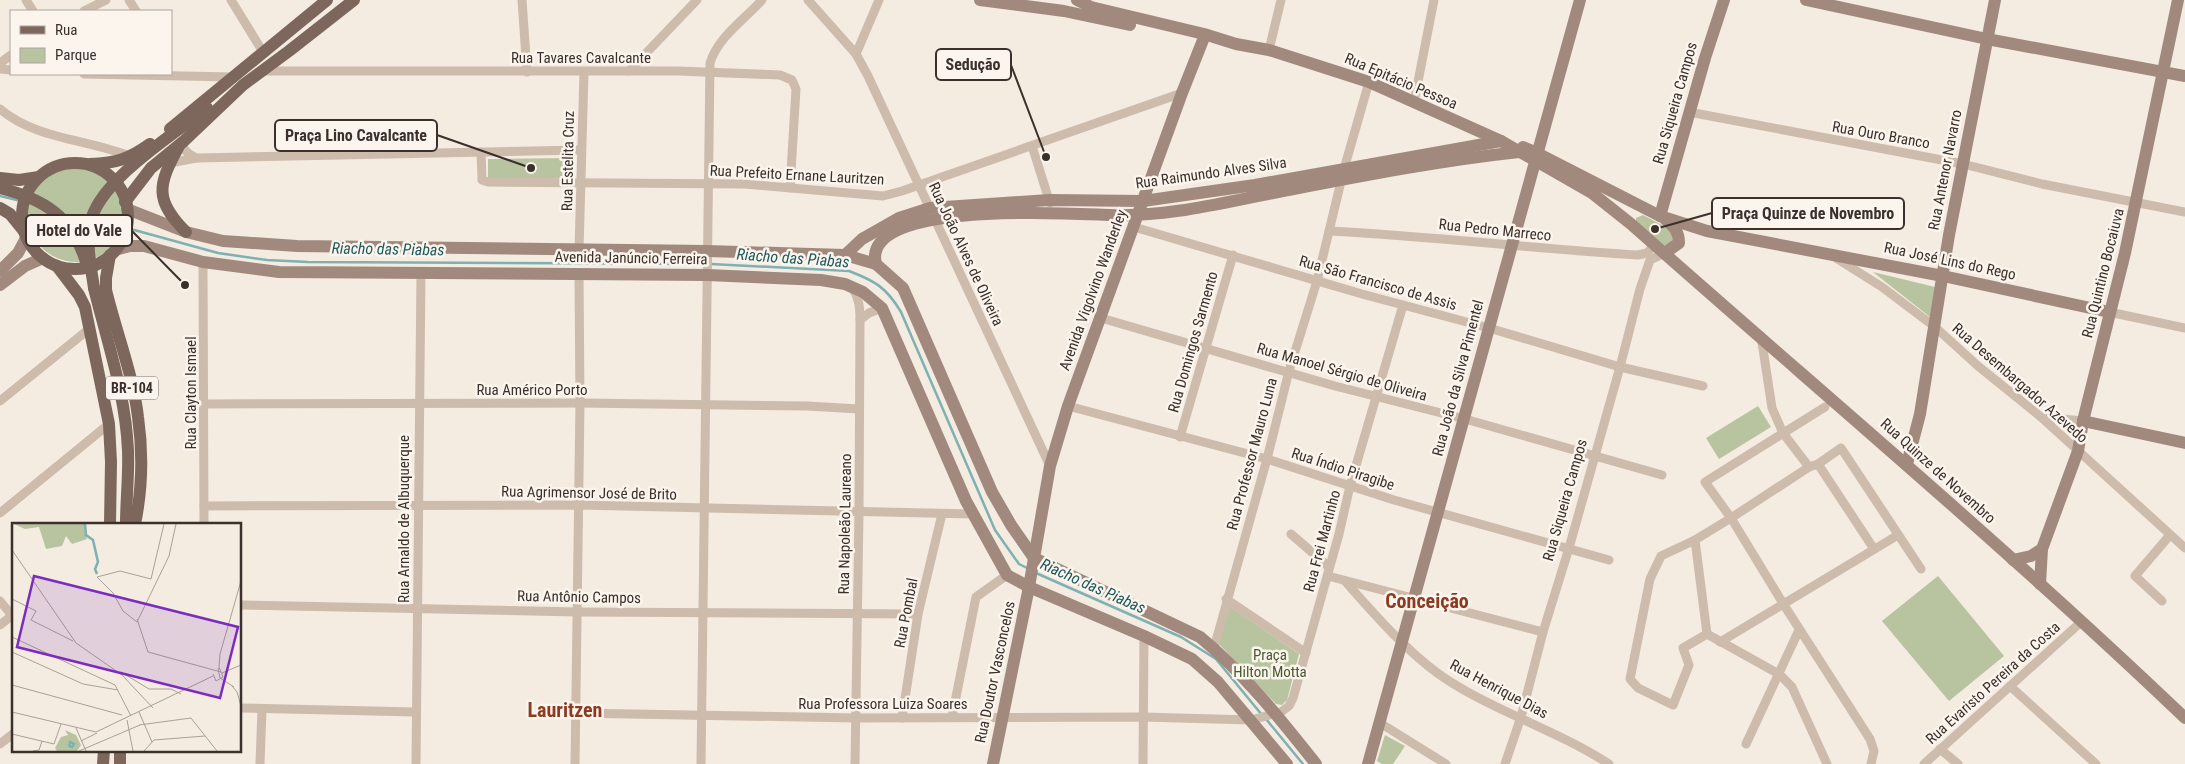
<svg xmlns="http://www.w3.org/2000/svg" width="2185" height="764" viewBox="0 0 2185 764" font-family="'Roboto Condensed',sans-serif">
	<rect width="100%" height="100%" fill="#f4ebe1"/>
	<g fill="#b8c4a0">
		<path d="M574,158V178L488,179V159Z"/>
		<circle cx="76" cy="214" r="48"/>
		<path d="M1643,215L1666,227L1675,237L1668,246L1662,245L1636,222V218Z"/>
		<path d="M1873,272L1935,287L1930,317Z"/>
		<path d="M1758,406L1771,427L1719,459L1706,438Z"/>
		<path d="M1938,576L2004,656L1949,701L1882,621Z"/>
		<path d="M1229,606L1299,654L1287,700L1282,705L1276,704L1218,643Z"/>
		<path d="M1385,735L1405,746L1393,764H1382L1377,761Z"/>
	</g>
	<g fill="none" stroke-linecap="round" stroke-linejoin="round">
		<g stroke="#7fb0b2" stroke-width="2.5">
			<path d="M0,196L21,201"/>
			<path d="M127,228L218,253L267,260L308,262L705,264"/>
			<path d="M711,264L849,271C875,281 886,287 901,312L995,530L1019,564L1027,568"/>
			<path d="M1036,573L1181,637L1216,659L1262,715"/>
			<path d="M1266,719L1303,764"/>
		</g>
		<g stroke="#cdbbac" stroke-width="9">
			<path d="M26,0L33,11"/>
			<path d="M129,0L136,11"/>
			<path d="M231,0L263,52"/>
			<path d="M522,0L527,72"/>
			<path d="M808,0L856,54L868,76L1050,466"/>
			<path d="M84,11L106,0"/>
			<path d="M1269,50L1281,0"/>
			<path d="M856,54L879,0"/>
			<path d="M0,63L11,55"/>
			<path d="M0,69L11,70"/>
			<path d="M261,71H678L780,75L792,80L796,89L790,188"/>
			<path d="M629,71L697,0"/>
			<path d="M84,74L233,77"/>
			<path d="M1414,102L1434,0"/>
			<path d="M0,109C36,140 89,139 132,157"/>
			<path d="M1689,112L1963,164L2042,184L2185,212"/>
			<path d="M180,145L188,153L196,158"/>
			<path d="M1032,146L1050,203"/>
			<path d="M481,152L482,178V180L488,182L745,184L883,196L902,191L1182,93"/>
			<path d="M170,163L196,158L581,150"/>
			<path d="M1134,227L1362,294L1489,328L1620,367L1703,386"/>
			<path d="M1329,231C1432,236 1535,249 1638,255L1647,253L1655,244"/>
			<path d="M579,250L584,72"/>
			<path d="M1836,258L1882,287L1935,327L1978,366L2041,417L2185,548"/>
			<path d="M203,262L204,524"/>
			<path d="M852,287C859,298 860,307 860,320L859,512L855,764"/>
			<path d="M2109,312L2185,328"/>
			<path d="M1101,318L1335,386L1465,419L1662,475"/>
			<path d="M860,320L869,313L882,308"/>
			<path d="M1761,336L1772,408L1783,433L1809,467"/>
			<path d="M0,401L89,329"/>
			<path d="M205,404L580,403L807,406L859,409"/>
			<path d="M1068,406L1267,459L1394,500L1609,560"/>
			<path d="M1825,407L1705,482L1731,518L1784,605L1870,739L1874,751L1871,764"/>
			<path d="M2041,417L2083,421"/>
			<path d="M1180,437L1233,255"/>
			<path d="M1818,464L1874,549"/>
			<path d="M204,506L578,505L972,514"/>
			<path d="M0,513L109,424"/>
			<path d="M1291,534L1329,567"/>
			<path d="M1695,540L1707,634L1779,674L1792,687L1827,764"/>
			<path d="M1328,576L1543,632"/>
			<path d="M1345,581C1373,613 1408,653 1443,677C1495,712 1557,730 1609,764"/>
			<path d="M1226,599L1306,653"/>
			<path d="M0,601L14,618"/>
			<path d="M2162,601L2135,576L2170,535"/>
			<path d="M240,605L578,612L918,614"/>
			<path d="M0,625L14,614"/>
			<path d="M1707,634L1683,648L1689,665L1673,705L1638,688L1630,679L1650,579L1661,556L1695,540L1731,518L1809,467L1818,464L1841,448L1921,569"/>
			<path d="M1720,642L1898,535"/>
			<path d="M1214,648L1267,459L1289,371L1317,281L1344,169L1369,82"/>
			<path d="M2010,686L2096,764"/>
			<path d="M240,708L416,712"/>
			<path d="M575,713L855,718L1143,717L1251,720L1281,712L1289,706L1293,698L1339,534L1350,486L1403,305"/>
			<path d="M952,717L976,597L1007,575"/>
			<path d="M902,718L918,614L942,514"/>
			<path d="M1380,723L1446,764"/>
			<path d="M0,744L14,733"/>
			<path d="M1746,744L1799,630"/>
			<path d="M1940,749L1958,764"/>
			<path d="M260,764L262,709"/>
			<path d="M416,764L421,273"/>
			<path d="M575,764L580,403L579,274"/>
			<path d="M701,764L710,63C718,37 744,20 762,0"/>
			<path d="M1143,764L1144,636"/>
			<path d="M1505,764L1521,717L1543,632L1569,548L1620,367L1640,289L1650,260L1665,253"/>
			<path d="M1924,764L2081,622"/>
		</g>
		<g stroke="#a18a7d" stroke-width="12">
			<path d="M980,0L1064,11L1130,25"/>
			<path d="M1077,0L1091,7L1204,34L1236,44L1269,50L1369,82L1501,141L1592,193L1631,224C1816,388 2006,547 2185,718"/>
			<path d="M1806,0L1987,39L2185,76"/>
			<path d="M1523,147L1537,153L1660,216L1707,231L1943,276L2109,312"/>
			<path d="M127,209L186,232L223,241L297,246L707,251L845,255L876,264L903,288L992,492L1011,525L1034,558L1200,637C1244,673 1281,720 1316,764"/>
			<path d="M1660,216L1705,58L1724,0"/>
			<path d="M115,250L130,246H144L203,262L279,272L707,275L821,280L845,284L863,292L882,308L966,501L1007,575L1029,587L1144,636L1192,659L1218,682L1287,764"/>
			<path d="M1665,253L1679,243C1679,231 1674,227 1665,219"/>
			<path d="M845,255L862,239L899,218L930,208L1049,200L1143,201L1255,185L1501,141"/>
			<path d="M876,264C859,199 1075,214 1111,215C1164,217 1217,204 1268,194C1351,178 1435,161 1519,152"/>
			<path d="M0,271L18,253L26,238"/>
			<path d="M0,285L25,266L43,258"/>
			<path d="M2083,421L2185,443"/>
			<path d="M1907,464L1920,414L1949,235L1995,0"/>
			<path d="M2013,560L2031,556L2042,549"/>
			<path d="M2040,584L2042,549L2078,451L2083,421L2125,253L2178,0"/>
			<path d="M993,764L1029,587L1050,466L1068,406L1182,93L1203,40"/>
			<path d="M1368,764L1580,0"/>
		</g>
		<g stroke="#7d675c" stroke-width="12">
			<path d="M170,129L327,0"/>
			<path d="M178,148C158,185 154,200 186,232"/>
			<circle cx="75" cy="216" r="53"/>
			<path d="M90,164C117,163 129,159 150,144"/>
			<path d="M0,178L19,180L39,177"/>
			<path d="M125,202L151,168L184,141L243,85L289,51L354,0"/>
			<path d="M0,208L10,214L23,230"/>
			<path d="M110,255L106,278V290C116,332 133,374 138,417C143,452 142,490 135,524"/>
			<path d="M57,266L79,295L85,307L109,424L111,462L110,524"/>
			<path d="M94,288C107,341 126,396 128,451C129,475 126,500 126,524"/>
			<path d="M103,764L104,750"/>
			<path d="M120,764V750"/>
		</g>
		<g stroke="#7d675c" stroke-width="12">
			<path d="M0,188C44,199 72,216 86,262"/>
			<path d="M94,288C91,267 86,245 90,224C98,181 173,135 207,108"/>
		</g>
	</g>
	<g text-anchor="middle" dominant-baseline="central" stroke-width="5" stroke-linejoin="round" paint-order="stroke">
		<rect fill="#fbf5ee" stroke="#756b66" stroke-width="1" x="106" y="376.5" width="52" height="23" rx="4"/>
		<g font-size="14" font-weight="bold" fill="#3b302b">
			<text x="132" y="388">BR-104</text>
		</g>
		<g font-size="15" fill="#3b302b" stroke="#fbf5ee">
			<text x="581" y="58">Rua Tavares Cavalcante</text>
			<text transform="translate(1401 81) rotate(23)">Rua Epitácio Pessoa</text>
			<text transform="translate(1675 103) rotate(-74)">Rua Siqueira Campos</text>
			<text transform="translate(1881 135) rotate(10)">Rua Ouro Branco</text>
			<text transform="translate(568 161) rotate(-89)">Rua Estelita Cruz</text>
			<text transform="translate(1945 170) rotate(-79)">Rua Antenor Navarro</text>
			<text transform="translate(1211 173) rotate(-8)">Rua Raimundo Alves Silva</text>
			<text transform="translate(797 175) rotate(3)">Rua Prefeito Ernane Lauritzen</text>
			<text transform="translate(1495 230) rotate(6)">Rua Pedro Marreco</text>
			<text transform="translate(966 254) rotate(65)">Rua João Alves de Oliveira</text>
			<text transform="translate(631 258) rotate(1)">Avenida Janúncio Ferreira</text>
			<text transform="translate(1950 261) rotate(12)">Rua José Lins do Rego</text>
			<text transform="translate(2103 273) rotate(-76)">Rua Quintino Bocaiuva</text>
			<text transform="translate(1378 283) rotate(16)">Rua São Francisco de Assis</text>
			<text transform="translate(1093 290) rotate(-70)">Avenida Vigolvino Wanderley</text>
			<text transform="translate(1193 342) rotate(-74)">Rua Domingos Sarmento</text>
			<text transform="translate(1342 372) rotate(16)">Rua Manoel Sérgio de Oliveira</text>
			<text transform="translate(1458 378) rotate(-75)">Rua João da Silva Pimentel</text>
			<text transform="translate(2020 383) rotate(41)">Rua Desembargador Azevedo</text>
			<text x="532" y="390">Rua Américo Porto</text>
			<text transform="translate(191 393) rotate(-90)">Rua Clayton Ismael</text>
			<text transform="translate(1252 454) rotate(-75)">Rua Professor Mauro Luna</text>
			<text transform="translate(1343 469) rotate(18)">Rua Índio Piragibe</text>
			<text transform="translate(1938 471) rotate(42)">Rua Quinze de Novembro</text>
			<text transform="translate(589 493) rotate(1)">Rua Agrimensor José de Brito</text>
			<text transform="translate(1565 500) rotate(-74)">Rua Siqueira Campos</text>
			<text transform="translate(404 519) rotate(-90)">Rua Arnaldo de Albuquerque</text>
			<text transform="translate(845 524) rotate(-89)">Rua Napoleão Laureano</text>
			<text transform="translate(1322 541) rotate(-75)">Rua Frei Martinho</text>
			<text transform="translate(579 597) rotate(1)">Rua Antônio Campos</text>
			<text transform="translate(906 613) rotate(-79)">Rua Pombal</text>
			<text transform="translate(995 672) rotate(-78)">Rua Doutor Vasconcelos</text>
			<text transform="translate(1993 683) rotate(-42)">Rua Evaristo Pereira da Costa</text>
			<text transform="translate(1499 689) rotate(28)">Rua Henrique Dias</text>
			<text x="883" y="704">Rua Professora Luiza Soares</text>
		</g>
		<g font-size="15" fill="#4a5a2e" stroke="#fbf5ee">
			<text x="1270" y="655">Praça<tspan x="1270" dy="17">Hilton Motta</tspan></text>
		</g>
		<g font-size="16" font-style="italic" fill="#1f5a5e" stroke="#fbf5ee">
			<text transform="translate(388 249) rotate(1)">Riacho das Piabas</text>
			<text transform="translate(793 258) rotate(4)">Riacho das Piabas</text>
			<text transform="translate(1093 586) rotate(24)">Riacho das Piabas</text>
		</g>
		<g font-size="20" font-weight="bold" fill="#8c3b22" stroke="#fbf5ee">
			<text x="1427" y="601">Conceição</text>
			<text x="565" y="710">Lauritzen</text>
		</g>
	</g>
	<g transform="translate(12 523)">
		<rect width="229" height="229" fill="#f4ebe1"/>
		<path d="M2,1H72L75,16L60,21L54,13L50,23L34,26L27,4L13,6ZM53,207L64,212L69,222L65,228H45L43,225L49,214L56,212Z" fill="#b8c4a0"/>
		<path fill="none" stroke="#7fb0b2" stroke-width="2.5" d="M73,1L74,12L81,17L86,39L83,46L85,51M57,223L58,219L62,221L60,224L57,223"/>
		<path fill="none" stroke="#aaa098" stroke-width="1" d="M0,27L64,120L110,152L141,185M0,76L24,88L19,97L61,118M125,96L136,129L209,149M125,99L111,88L101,70L85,54L108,48L139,56L152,1M125,99L157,33L164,1M0,114L103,162L119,193M0,129L71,161L106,167M206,145L208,155L222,164M109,149L137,166H159L169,171M210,150L229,142M201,151L204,158L211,154L207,144L208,131L229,58M0,162L110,192M220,163L225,169L229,183M0,189L84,209L201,153M127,189L140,219M115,197L121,228M127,202L179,195L205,228M64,205L74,228M0,211L42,221L49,201M69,218L85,210M21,228L27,227L30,218M67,228L128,202M132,228L142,217L193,213"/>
		<path fill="#7b2cbf" fill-opacity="0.15" stroke="#7b2cbf" stroke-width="2.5" d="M22,53L226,104L208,175L5,124Z"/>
		<rect width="229" height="229" fill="none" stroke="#3b302b" stroke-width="2.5"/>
	</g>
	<path fill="none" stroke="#3b302b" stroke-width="2" d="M1046 157L1011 65M531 168L437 135M1655 229L1712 213M185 285L132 231"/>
	<g fill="#3b302b" stroke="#fbf5ee" stroke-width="2">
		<circle cx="1046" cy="157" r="5"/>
		<circle cx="531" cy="168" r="5"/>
		<circle cx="1655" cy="229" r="5"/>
		<circle cx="185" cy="285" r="5"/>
	</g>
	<g fill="#fbf5ee" stroke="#3b302b" stroke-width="2">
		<rect x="936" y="49" width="75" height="31" rx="5"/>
		<rect x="275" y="120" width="162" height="31" rx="5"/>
		<rect x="1712" y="198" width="192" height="31" rx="5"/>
		<rect x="26" y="215" width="106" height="31" rx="5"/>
	</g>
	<g font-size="16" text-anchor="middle" font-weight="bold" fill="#3b302b">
		<text x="973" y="70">Sedução</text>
		<text x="356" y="141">Praça Lino Cavalcante</text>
		<text x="1808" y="219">Praça Quinze de Novembro</text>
		<text x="79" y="236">Hotel do Vale</text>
	</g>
	<rect x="10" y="10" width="162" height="65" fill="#fbf5ee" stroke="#aea6a0"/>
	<rect x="20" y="26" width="25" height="8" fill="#7d675c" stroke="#aea6a0"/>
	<text x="55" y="35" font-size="15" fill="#3b302b">Rua</text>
	<rect x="20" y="48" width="25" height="15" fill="#b8c4a0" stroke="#aea6a0"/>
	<text x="55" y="60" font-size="15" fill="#3b302b">Parque</text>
</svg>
